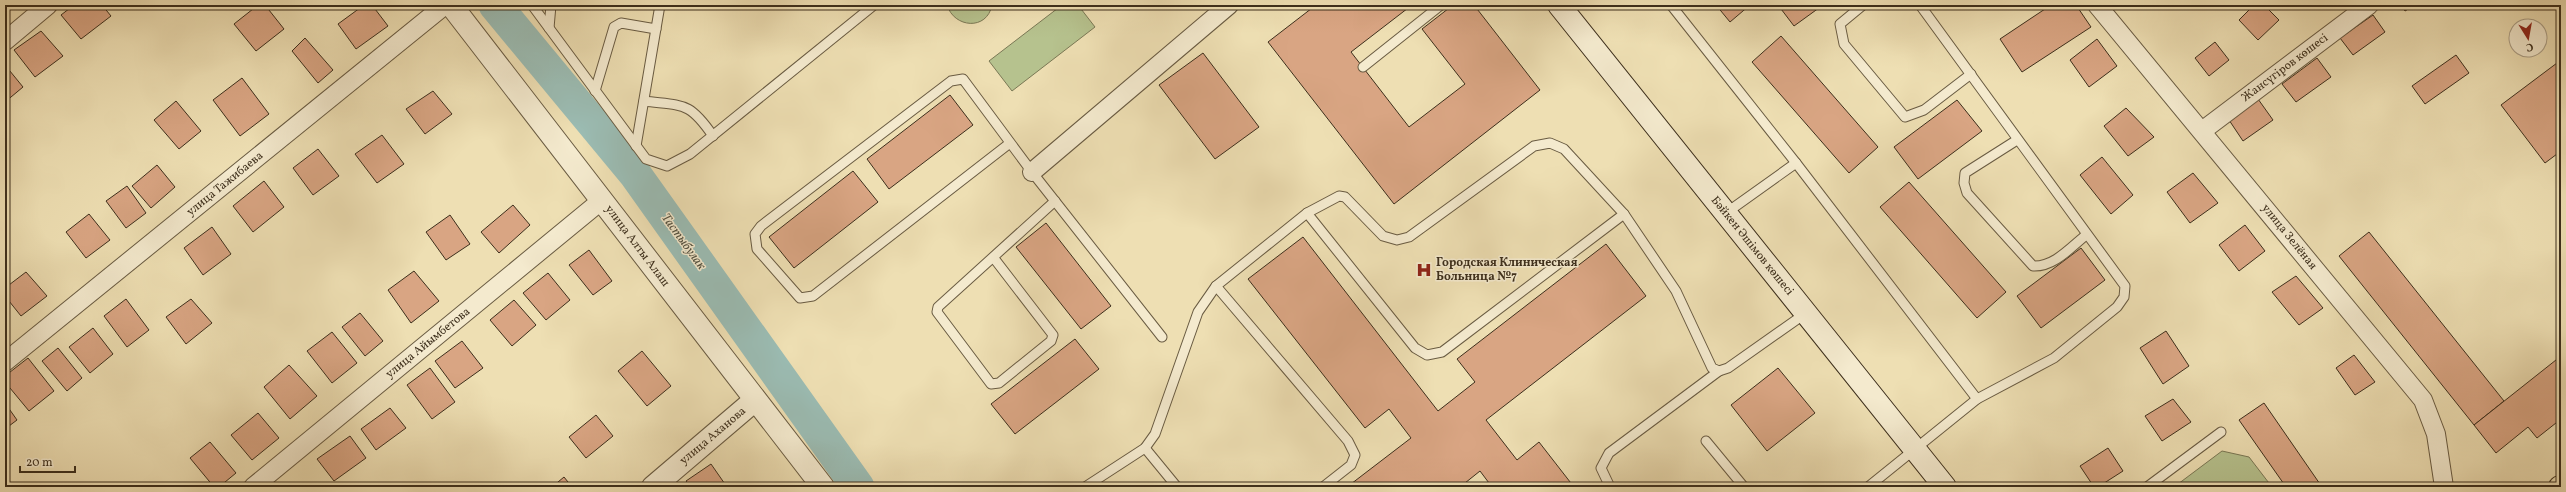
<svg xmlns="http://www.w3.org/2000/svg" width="2566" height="492" viewBox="0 0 2566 492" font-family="Vollkorn,serif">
	<rect width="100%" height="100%" fill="#eedfb3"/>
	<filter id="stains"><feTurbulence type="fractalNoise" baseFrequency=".005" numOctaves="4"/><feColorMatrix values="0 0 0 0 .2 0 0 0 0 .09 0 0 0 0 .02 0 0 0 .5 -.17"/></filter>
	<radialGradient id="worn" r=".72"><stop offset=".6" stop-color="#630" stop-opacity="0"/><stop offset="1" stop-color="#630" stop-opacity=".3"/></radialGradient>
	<g fill="#b6c28e" stroke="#7a7855">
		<path d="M947,5H992C987,31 954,28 947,5Z"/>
		<path d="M1062,5H1078L1095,27L1012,91L989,61Z"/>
		<path d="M2222,451L2249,457L2272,487H2174Z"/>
	</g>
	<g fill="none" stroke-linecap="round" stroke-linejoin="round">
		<path stroke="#9bbcb3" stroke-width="33" d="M495,5L635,174L858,487"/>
	</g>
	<g fill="#d9a583" stroke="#3d2f1c">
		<path d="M74,5H102L111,16L81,39L61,15Z"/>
		<path d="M258,5H265L284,29L256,51L234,24Z"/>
		<path d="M364,5H372L388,26L356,49L338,24Z"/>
		<path d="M1316,5H1412L1351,52L1409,127L1465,84L1422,29L1453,5H1474L1540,90L1394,204L1268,42Z"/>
		<path d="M1716,5H1750L1730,22Z"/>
		<path d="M1778,5H1823L1794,26Z"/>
		<path d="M2051,5H2076L2091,27L2022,72L2000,39Z"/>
		<path d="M2254,5H2264L2279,20L2258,40L2239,20Z"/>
		<path d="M2401,5H2415L2405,11Z"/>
		<path d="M2373,15L2385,32L2353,55L2340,38Z"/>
		<path d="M41,31L63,56L35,77L14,50Z"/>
		<path d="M1781,36L1878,147L1849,173L1752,62Z"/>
		<path d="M305,38L333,70L318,83L292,51Z"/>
		<path d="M2097,39L2117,66L2089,87L2070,60Z"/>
		<path d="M2215,42L2229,60L2209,76L2195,58Z"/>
		<path d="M1203,53L1259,127L1215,159L1159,85Z"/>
		<path d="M2456,55L2469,73L2425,104L2412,86Z"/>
		<path d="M2317,58L2331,77L2296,102L2282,84Z"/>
		<path d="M2561,60V151L2545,163L2501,105Z"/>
		<path d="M5,65L23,87L5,102Z"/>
		<path d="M242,78L269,114L240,136L213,100Z"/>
		<path d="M433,91L452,114L425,134L406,109Z"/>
		<path d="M950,95L973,125L889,189L867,159Z"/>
		<path d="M2258,99L2273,120L2243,141L2229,120Z"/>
		<path d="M1957,100L1982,131L1918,179L1894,147Z"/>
		<path d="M176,101L201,131L179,149L154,120Z"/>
		<path d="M2126,108L2154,137L2128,156L2104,126Z"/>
		<path d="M382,135L404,164L377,183L355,154Z"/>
		<path d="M318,149L339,176L313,195L293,168Z"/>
		<path d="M2102,157L2133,195L2111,214L2080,175Z"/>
		<path d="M157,165L175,187L151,208L132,186Z"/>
		<path d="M853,171L878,202L794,268L769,237Z"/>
		<path d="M2193,173L2218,203L2190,223L2167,192Z"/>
		<path d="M264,181L284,207L253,232L233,206Z"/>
		<path d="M1909,182L2006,292L1977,318L1880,207Z"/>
		<path d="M127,186L146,213L126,228L106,201Z"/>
		<path d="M513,205L530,225L499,253L481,232Z"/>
		<path d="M89,214L110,240L86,258L66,232Z"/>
		<path d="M450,215L470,244L446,260L426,232Z"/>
		<path d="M1046,223L1111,306L1081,329L1016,247Z"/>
		<path d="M2245,225L2265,251L2239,271L2219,245Z"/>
		<path d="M212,227L231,254L203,275L184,248Z"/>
		<path d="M2369,232L2504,401L2474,425L2339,256Z"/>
		<path d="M1303,237L1438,411L1475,382L1457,359L1606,244L1646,296L1486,420L1517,460L1539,442L1574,487H1492L1480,471L1460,487H1347L1411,438L1389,409L1365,428L1248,279Z"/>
		<path d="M2081,248L2105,280L2041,328L2017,296Z"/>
		<path d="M589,250L612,281L593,295L569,265Z"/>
		<path d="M414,271L439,301L411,323L388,290Z"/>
		<path d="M26,272L47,296L21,316L5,296V288Z"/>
		<path d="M548,273L570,300L546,320L523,293Z"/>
		<path d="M2296,276L2323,308L2299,325L2272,292Z"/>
		<path d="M126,299L149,330L127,347L104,316Z"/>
		<path d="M191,299L212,323L186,344L166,317Z"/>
		<path d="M514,300L536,325L512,346L490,320Z"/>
		<path d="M360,313L383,341L365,356L342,327Z"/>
		<path d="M93,328L113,354L90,373L69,347Z"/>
		<path d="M2166,331L2189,366L2163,384L2140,348Z"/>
		<path d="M332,332L357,363L332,383L307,351Z"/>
		<path d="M1075,339L1099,369L1015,434L991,404Z"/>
		<path d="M462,341L483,368L455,388L435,361Z"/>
		<path d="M58,348L82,378L67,391L42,361Z"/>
		<path d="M642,351L671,386L647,406L618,371Z"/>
		<path d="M2354,355L2375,382L2355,395L2336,368Z"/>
		<path d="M2561,356V419L2537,438L2528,427L2496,453L2474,425Z"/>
		<path d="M28,358L54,391L29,411L5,382V376Z"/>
		<path d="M289,365L317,396L290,419L264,387Z"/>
		<path d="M430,368L455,402L432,419L407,385Z"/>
		<path d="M1778,368L1815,413L1767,451L1731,405Z"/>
		<path d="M2173,399L2191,422L2162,441L2145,416Z"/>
		<path d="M5,403L17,420L5,429Z"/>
		<path d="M2264,403L2322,487H2286L2239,420Z"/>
		<path d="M390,408L406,428L376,450L361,429Z"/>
		<path d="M258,413L279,438L252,460L231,435Z"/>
		<path d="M596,415L613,436L586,458L569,437Z"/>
		<path d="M350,436L366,458L334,481L317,459Z"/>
		<path d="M210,442L236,473L219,487H214L190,458Z"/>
		<path d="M2108,448L2123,471L2098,487H2094L2080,466Z"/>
		<path d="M711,464L727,487H691L686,481Z"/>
		<path d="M564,477L572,487H552Z"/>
	</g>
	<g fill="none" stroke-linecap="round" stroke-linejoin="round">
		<defs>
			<g id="service">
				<path d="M532,5L646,159L667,166L690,154L874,5"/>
				<path d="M1671,5L1796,163L1977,399"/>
				<path d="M1863,5L1840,24L1844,44L1905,117L1924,110L1971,74"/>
				<path d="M549,28L551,5"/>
				<path d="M1363,67L1441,5"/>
				<path d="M595,91L614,27L621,23L656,29"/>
				<path d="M644,101C683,106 689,101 713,136"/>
				<path d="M2017,140L1965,173L1964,183L1967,193L2033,266C2054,267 2070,248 2086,235"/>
				<path d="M1010,143L813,296L800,298L757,249L755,234L761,226L951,81L963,79L1032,172L1162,337"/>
				<path d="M636,146L660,5"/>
				<path d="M1307,213L1415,348L1427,355L1442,352L1624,214"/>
				<path d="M1726,213L1796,163"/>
				<path d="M993,257L1053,335L1051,341L999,383L991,384L937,312L938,307L1055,201"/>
				<path d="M1216,286L1348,441L1355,455L1351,465L1323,487"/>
				<path d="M1706,441L1744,487"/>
				<path d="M1145,448L1177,487"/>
				<path d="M1085,487L1145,448L1155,434L1198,312L1216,286L1307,213L1339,196L1345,197L1383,236L1397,240L1409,237L1534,146L1550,143L1564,149L1624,214L1676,291L1712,368L1719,371L1728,368L1806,313"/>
				<path d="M1610,487L1601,468L1609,453L1719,371"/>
				<path d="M1868,487L1977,399L2054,358L2117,307L2124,297L2125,286L1920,5"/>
				<path d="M2147,487L2221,432"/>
			</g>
			<g id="minor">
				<path d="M2097,5L2423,400L2436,434L2444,487"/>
				<path d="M5,41L48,5"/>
				<path d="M2202,131L2369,5"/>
				<path d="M1032,172L1229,5"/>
				<path d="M5,362L445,5"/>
				<path d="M253,487L602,200"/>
			</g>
			<g id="tertiary">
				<path d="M451,5L823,487"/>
				<path d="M653,487L755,400"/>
			</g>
			<path id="secondary" d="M1559,5L1945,487"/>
			<path id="trunk" d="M2560,487H2561"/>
		</defs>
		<use href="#service" stroke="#695b42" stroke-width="11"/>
		<use href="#minor" stroke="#695b42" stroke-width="20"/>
		<use href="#tertiary" stroke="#695b42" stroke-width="24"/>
		<use href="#secondary" stroke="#3d2f1c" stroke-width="24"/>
		<use href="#trunk" stroke="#3d2f1c" stroke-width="24"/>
		<use href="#service" stroke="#f4eace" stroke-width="9"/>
		<use href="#minor" stroke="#f4eace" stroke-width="18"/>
		<use href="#tertiary" stroke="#f4eace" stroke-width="22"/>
		<use href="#secondary" stroke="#f4eace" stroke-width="22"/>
		<use href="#trunk" stroke="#eedfb3" stroke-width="22"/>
	</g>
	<defs>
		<symbol id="hospital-bare" viewBox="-9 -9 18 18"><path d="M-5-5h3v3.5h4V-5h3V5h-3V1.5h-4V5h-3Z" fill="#8f2418" stroke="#f4eace" stroke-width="2.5" paint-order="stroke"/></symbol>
	</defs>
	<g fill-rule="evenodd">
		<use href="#hospital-bare" x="1413" y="259" width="22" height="22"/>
	</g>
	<g text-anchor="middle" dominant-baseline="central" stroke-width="3" stroke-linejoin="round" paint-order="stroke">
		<g font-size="12" fill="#3d2f1c" stroke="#f4eace">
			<text transform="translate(2285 68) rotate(-37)">Жансүгіров көшесі</text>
			<text transform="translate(225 184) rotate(-39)">улица Тажибаева</text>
			<text transform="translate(2289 237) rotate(51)">улица Зелёная</text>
			<text transform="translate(637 246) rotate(53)">улица Алты Алаш</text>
			<text transform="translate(1752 246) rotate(51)">Бәйкен Әшімов көшесі</text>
			<text transform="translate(428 343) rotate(-39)">улица Айымбетова</text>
			<text transform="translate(713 436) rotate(-40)">улица Аханова</text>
		</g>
		<g font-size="12" font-weight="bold" fill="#3d2f1c" stroke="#f4eace" text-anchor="start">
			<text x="1436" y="263">Городская Клиническая<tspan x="1436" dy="14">Больница №7</tspan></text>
		</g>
		<g font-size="13" font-style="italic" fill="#545242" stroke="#f4eace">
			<text transform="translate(683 242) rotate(54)">Тастыбулак</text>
		</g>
	</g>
	<rect width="2566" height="492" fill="none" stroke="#eedfb3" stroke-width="20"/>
	<rect x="6" y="6" width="2554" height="480" fill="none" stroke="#3d2f1c" stroke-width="2"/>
	<rect x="10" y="10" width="2546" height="472" fill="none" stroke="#3d2f1c"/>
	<g transform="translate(2528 38) rotate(169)"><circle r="19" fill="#f4eace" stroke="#ab9f87"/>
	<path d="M0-3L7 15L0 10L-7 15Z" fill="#8f2418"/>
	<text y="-6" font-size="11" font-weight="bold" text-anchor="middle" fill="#3d2f1c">С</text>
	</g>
	<path d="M20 466v6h55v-6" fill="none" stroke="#3d2f1c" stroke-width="2"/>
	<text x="26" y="466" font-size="12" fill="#3d2f1c" stroke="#f4eace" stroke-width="3" paint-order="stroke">20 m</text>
	<rect width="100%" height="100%" filter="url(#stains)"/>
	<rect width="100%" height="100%" fill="url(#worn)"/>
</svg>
